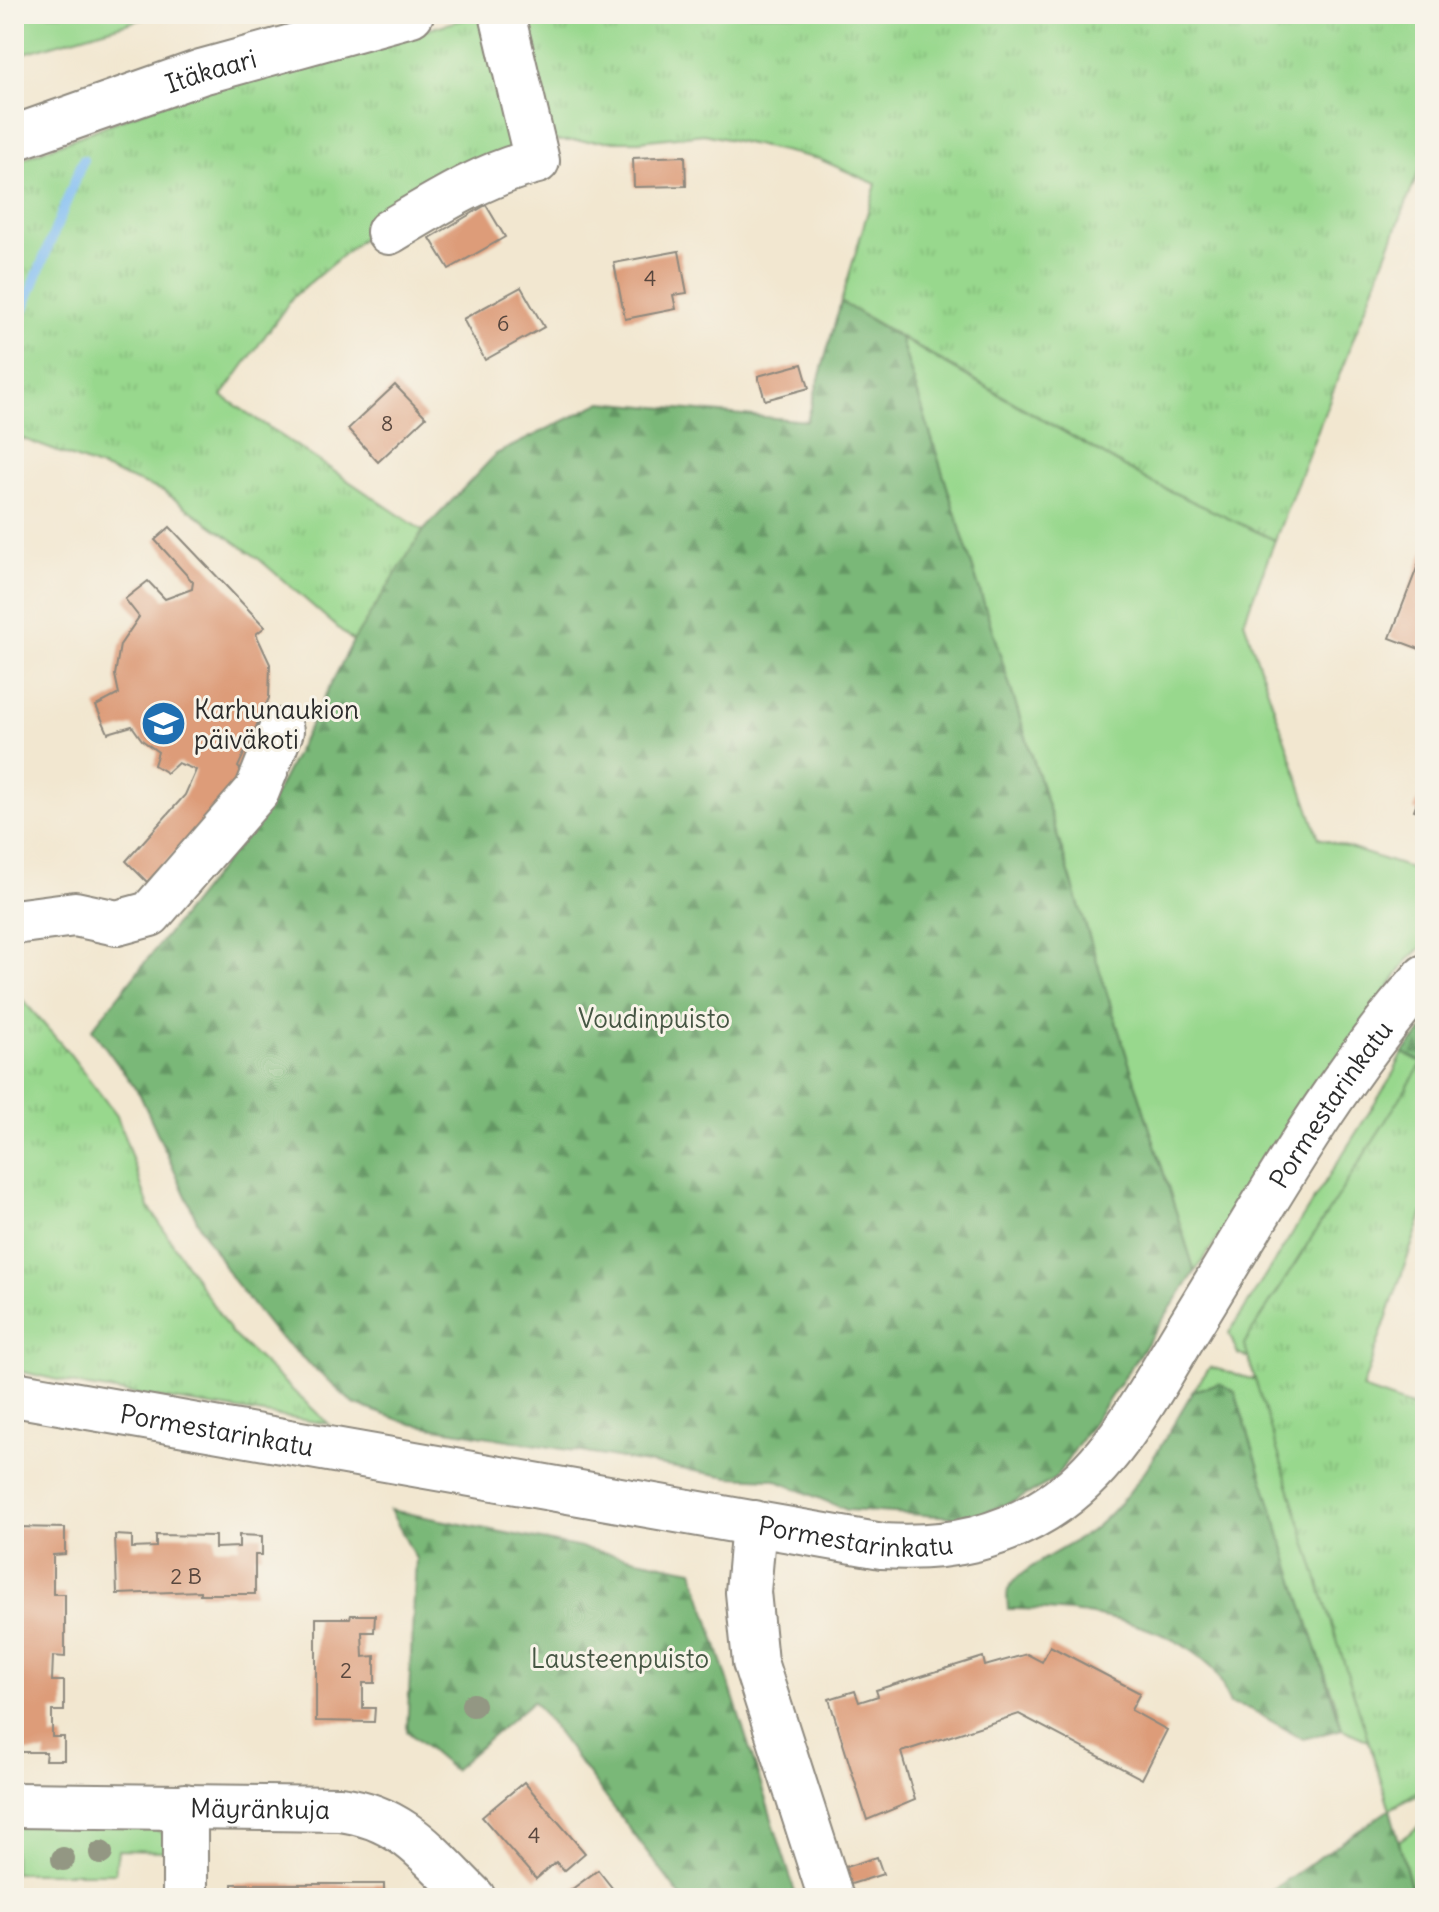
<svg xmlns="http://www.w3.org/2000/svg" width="1439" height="1912" viewBox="0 0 1439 1912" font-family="Delius,sans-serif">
	<defs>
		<pattern id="forest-firs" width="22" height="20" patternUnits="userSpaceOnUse" patternTransform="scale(2)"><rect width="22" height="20" fill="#7ab878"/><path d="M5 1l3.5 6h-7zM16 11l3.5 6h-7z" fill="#649663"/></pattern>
		<pattern id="park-tufts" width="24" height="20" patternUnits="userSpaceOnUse" patternTransform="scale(2)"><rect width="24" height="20" fill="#98d88d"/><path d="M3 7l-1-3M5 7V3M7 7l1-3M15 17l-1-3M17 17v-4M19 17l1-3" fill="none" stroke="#83ba7a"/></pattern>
	</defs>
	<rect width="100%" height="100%" fill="#f7f3e8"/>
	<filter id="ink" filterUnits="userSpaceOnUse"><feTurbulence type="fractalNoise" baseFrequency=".0125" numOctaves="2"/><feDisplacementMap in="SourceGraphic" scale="16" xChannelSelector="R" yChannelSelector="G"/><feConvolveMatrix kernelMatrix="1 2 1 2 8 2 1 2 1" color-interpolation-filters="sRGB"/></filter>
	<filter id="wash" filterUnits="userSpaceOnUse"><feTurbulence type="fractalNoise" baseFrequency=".006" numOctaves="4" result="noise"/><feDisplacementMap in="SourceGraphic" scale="32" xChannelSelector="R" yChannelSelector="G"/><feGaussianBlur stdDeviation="1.8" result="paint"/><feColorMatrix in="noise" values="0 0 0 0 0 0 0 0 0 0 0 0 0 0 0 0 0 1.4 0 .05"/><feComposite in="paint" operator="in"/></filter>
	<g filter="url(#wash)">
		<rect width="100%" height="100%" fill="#f2e7d0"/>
		<g fill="#98d88d" stroke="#62825c" stroke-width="2">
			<path d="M14,14H160L14,56Z"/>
			<path d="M900,338L1151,482L1275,540L1244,621L1319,838L1425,873V944L1407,961L1195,1272Z"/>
			<path d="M1403,1053L1425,1064V1207L1338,1396L1238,1354L1229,1333L1391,1078Z"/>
			<path d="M1210,1367L1255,1380L1425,1449V1791L1390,1809L1369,1741L1342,1729L1335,1701L1219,1383L1193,1391Z"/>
			<path d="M14,1820L151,1825L164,1835L165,1851L118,1850L115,1873H14Z"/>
			<path d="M1425,1822V1898H1414L1399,1841Z"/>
		</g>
		<g fill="url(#forest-firs)" stroke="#527252" stroke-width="2">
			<path d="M841,302L900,338L1195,1272L1054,1480L1017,1500L970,1518L847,1510L773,1479L730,1477L412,1424L354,1404L275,1333L232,1279L200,1227L140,1095L92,1029L269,806L353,641L423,531L496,454L602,402L807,421Z"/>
			<path d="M1425,1028V1064L1403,1053Z"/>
			<path d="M1219,1383L1235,1392L1342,1729L1303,1739L1250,1709L1230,1704C1225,1693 1220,1675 1211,1666C1161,1619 1074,1608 1008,1609C1008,1603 1006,1595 1008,1590C1015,1570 1073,1545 1092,1530C1139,1492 1162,1442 1193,1391Z"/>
			<path d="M390,1510L693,1570L797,1898H682L533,1701L453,1770L407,1731L416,1559Z"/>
			<path d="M1390,1809L1414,1898H1260Z"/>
		</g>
		<g fill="url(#park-tufts)" stroke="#62825c" stroke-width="2">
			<path d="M484,14H1425V155L1275,540L1151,482L841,302L876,184L819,159L704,134L639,141H550L512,155L383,221L293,297L222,396L423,531L353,641L259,559L163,491L18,437L14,448V162L186,94Z"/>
			<path d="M14,990L69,1053L117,1116L149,1207L232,1334L329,1424L89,1387L14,1370Z"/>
			<path d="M1425,1059V1207L1362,1389L1425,1411V1786L1390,1809L1244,1344Z"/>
		</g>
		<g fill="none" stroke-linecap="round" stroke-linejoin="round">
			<path stroke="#80bdf3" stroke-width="10" d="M14,333L83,160"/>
		</g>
		<g id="blocks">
			<g fill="#dd9c79">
				<path d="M685,156L686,186L634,187L633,158Z"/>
				<path d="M486,205L505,237L449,269L430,238Z"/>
				<path d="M679,251L687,293L673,295L676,309L625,319L614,263Z"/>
				<path d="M521,287L544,327L485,360L463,319Z"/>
				<path d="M802,364L809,388L765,400L758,376Z"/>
				<path d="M395,385L426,417L378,462L348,429Z"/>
				<path d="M170,527L265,627L256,634L270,664L269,698L238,767L247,777L147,882L126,861L185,795L196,770L178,763L167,773L154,765L158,752L142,740L132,726L108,733L96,706L119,694L115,675L120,645L139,617L125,599L148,581L165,599L192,589L193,582L155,540Z"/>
				<path d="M1425,547V651L1390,638Z"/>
				<path d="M1425,780V814L1414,810Z"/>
				<path d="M16,1527L65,1528V1554L53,1555V1594H65V1657L53,1656L52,1681H64V1711H52V1737H64V1760H45L46,1752H14Z"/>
				<path d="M115,1535L132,1536V1548L156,1547V1535L215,1536V1548L239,1547V1535L262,1536V1555H255V1594H200V1591L117,1594Z"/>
				<path d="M351,1615H375L374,1632H362L363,1657L375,1656V1683H363V1708H375L374,1722L316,1721V1618H350Z"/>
				<path d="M1050,1646L1140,1693L1131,1710L1167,1730L1142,1779L1019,1714L901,1752L915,1800L867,1820L829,1699L855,1691L859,1702L878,1696L876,1690L983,1657L985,1666L1027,1654L1042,1662Z"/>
				<path d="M524,1782L585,1853L564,1871L556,1862L536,1879L482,1817Z"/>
				<path d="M877,1857L883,1874L832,1890L827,1873Z"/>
				<path d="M598,1870L620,1898H560Z"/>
				<rect x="232" y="1884" width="152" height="14"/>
				<rect x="41" y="1894" width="16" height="4"/>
			</g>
		</g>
	</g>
	<g filter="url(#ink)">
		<use href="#blocks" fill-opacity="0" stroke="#8e897e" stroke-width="2"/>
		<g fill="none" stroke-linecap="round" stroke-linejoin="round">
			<defs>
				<g id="minor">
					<path id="s1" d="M14,138L201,72L411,14"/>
					<path d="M389,232C436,204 483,174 537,161L502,14"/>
					<path d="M14,922L75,914L117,923L150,914L257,791L281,731"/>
					<path id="s2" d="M14,1394L882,1546C947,1550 1005,1539 1059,1500C1117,1458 1152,1387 1189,1327C1263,1208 1331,1082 1425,977"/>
					<path d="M754,1523L748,1592L755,1662L831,1898"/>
					<path id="s3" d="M14,1805L340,1809C403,1817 430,1856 473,1898"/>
					<path d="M185,1898V1806"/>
				</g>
			</defs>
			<use href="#minor" stroke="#8e897e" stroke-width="48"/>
			<use href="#minor" stroke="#fff" stroke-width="44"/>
		</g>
		<g fill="#939783">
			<circle cx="473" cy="1705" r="12"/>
			<circle cx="101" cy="1853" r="12"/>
			<circle cx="63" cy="1859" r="12"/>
		</g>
	</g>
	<defs>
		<symbol id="school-disc" viewBox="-11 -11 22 22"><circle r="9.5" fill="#1f6fb2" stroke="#f7f3e8"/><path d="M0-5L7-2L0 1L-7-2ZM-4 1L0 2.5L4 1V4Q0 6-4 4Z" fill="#fff"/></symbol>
	</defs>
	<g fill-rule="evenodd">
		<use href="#school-disc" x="138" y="698" width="51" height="51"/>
	</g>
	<g text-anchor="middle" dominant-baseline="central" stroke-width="6" stroke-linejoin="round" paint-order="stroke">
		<g font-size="22" fill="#58473e">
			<text x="650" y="278">4</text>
			<text x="503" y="323">6</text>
			<text x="387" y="423">8</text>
			<text x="186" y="1576">2 B</text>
			<text x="346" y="1670">2</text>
			<text x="534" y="1835">4</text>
		</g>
		<g font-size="26" fill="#2b2b2b" stroke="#f7f3e8">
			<text stroke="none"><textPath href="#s1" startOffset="208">Itäkaari</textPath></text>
			<text stroke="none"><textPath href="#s2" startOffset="1550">Pormestarinkatu</textPath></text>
			<text stroke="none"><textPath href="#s2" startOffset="206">Pormestarinkatu</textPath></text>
			<text stroke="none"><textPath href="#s2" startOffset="854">Pormestarinkatu</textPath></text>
			<text stroke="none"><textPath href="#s3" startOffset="246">Mäyränkuja</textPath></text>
		</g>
		<g font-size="26" fill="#2b2b2b" stroke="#f7f3e8" text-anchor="start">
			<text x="194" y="709">Karhunaukion<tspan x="194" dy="30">päiväkoti</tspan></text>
		</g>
		<g font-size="26" fill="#465644" stroke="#f7f3e8">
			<text x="654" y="1018">Voudinpuisto</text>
			<text x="620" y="1658">Lausteenpuisto</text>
		</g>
	</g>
	<rect width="1439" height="1912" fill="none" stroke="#f7f3e8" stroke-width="48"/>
</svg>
